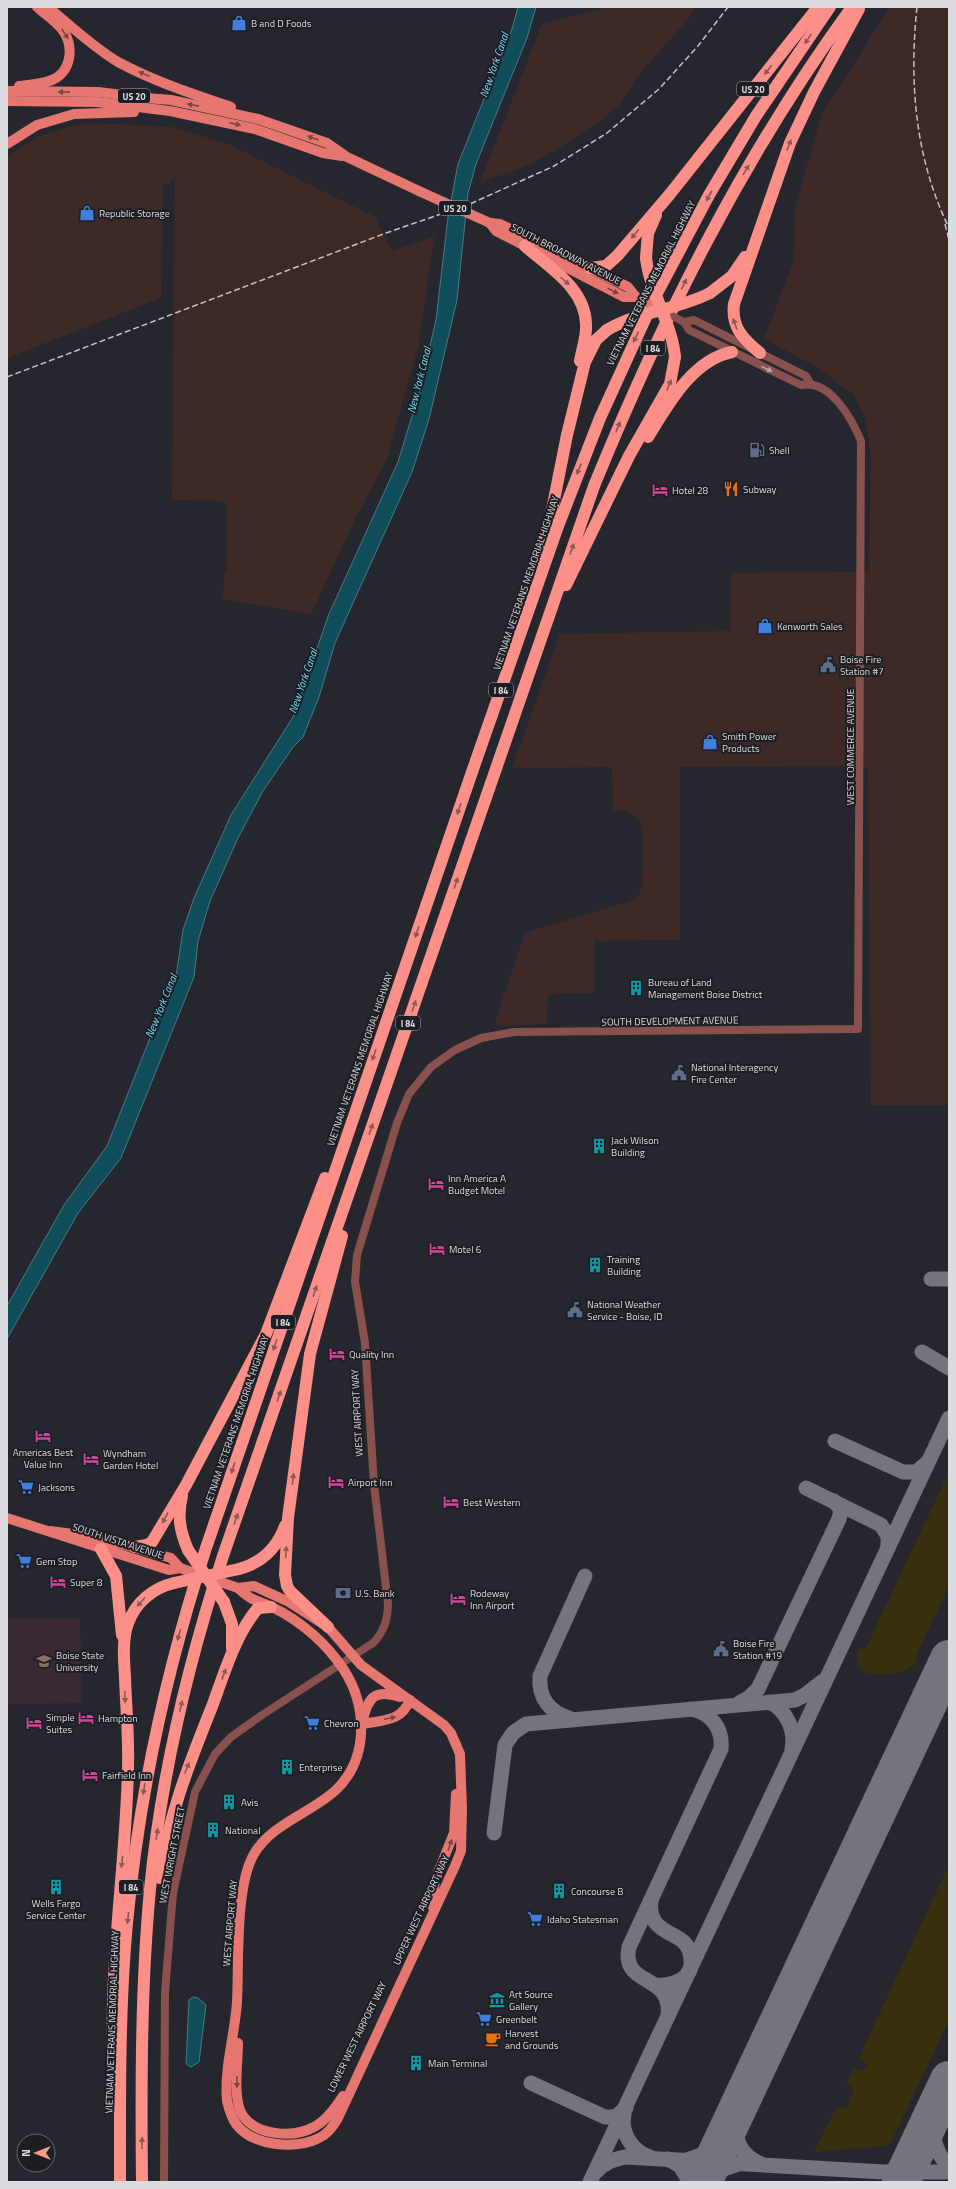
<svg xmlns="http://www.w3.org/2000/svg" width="956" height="2189" viewBox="0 0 956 2189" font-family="'Titillium Web',sans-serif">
	<rect width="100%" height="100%" fill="#26272e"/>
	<g fill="#3d2a26">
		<path d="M609,7H696L689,18L636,78L619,106L586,131L544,157L517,170L480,182L542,24Z"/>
		<path d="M890,7H949V1105H871L868,767L850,766L680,767V940L594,941V993L548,994L547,1024L498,1026L495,1021L524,936L530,931L628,902L638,896L642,887L643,832L640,823L634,815L626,811L613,810L612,767L512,768L560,634L730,631L731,573L869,572L871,455L865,417L853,394L815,366L764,339L793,263L795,207L822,114Z"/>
		<path d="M93,123L172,127L228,144L375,217L392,251L434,237L419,342L387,459L356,517L311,614L223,599L224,573H226L227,513L225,501L172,500L175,179H171L170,184L163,185L161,298L7,358V156L38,137L72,126Z"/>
	</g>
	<path fill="#392935" d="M80,1618L82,1703L7,1704V1619Z"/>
	<g fill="#372f0e">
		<path d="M949,1472V1586L915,1658L919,1661C903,1680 841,1683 860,1647L865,1650Z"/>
		<path d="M949,1865V2020L892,2140L886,2146L814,2152L836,2108L846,2109L854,2089L846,2084L854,2069L862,2071L868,2064L859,2059L863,2049Z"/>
	</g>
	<g fill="#104e5b" stroke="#4d7983">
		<path d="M518,7H536L527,38L476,164L468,193L457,300L429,419L412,472L335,643L319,697L303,737L293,747L263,791L238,838L210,901L198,941L194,977L121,1158L78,1213L7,1339V1306L64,1205L107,1146L152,1033L175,983L183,930L194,898L231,815L293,717L329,614L398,462L419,393L436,320L448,217L458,164L512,29Z"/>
		<path d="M193,1997L198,1998L206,2005L199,2062L191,2067L186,2064L189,2000Z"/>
	</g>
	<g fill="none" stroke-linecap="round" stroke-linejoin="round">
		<g stroke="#74757c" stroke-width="15">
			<path d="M931,1279H949"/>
			<path d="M922,1352L949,1368"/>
			<path d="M835,1441L903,1472H916L928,1462"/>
			<path d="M806,1488L881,1525L888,1536V1548"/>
			<path d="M769,1702C786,1709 796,1731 792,1749"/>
			<path d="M739,1703L748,1698L758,1689L839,1519L841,1510L834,1501"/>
			<path d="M569,1718C550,1712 538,1698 540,1676L585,1576"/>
			<path d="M494,1833L505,1745L513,1733L526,1724L795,1700L805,1695L823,1681"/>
			<path d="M651,1901C650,1908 651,1916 655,1922C667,1938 690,1934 691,1960C692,1967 690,1972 685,1977C676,1984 667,1986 656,1985"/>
			<path d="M668,2016C673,1972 620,1988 629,1947L721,1749C723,1728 711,1713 691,1709"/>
			<path d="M531,2083L605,2117H615L626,2108"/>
			<path d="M936,2108C930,2130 933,2150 949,2167"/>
			<path d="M624,2114C620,2133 632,2151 650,2157"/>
			<path d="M735,2115C734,2138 739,2155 761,2164"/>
			<path d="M668,2159L680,2166L690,2182"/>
			<path d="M689,2159C707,2155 718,2144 728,2129"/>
			<path d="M597,2171C605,2162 614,2159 626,2157L884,2172H949"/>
			<path d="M891,2171L902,2165L917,2149"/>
			<path d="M590,2182L949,1418"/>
			<path d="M706,2182L721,2170L736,2165"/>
		</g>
		<g stroke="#74757c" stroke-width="38">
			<path d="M703,2182L949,1659"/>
			<path d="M901,2182L949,2080"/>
		</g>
		<path stroke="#88514d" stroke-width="8" d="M164,2182L165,1992L173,1893L195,1792L215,1754L231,1737L262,1715L373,1643C384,1632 388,1619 388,1604L374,1485L365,1343L355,1282L357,1255L397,1123L409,1094L431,1067L455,1050L481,1038L514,1032L858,1029L861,441C852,419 830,379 801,385L689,330L684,322L694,320L806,376L810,383"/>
		<g stroke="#e67670" stroke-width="10">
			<path d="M48,7C71,26 93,47 118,62C153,81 193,94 231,107"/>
			<path d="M19,86C30,85 42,84 52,80C71,72 74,48 64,32C57,22 46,15 37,7"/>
			<path d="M7,91L98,92L146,98L171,100L258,119L327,143L347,157L421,192"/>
			<path d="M7,101L97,102L170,111L255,129L323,153L342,156"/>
			<path d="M7,144L37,125L74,114L134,112"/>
			<path d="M490,223L496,231L624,297H636"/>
			<path d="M490,223L500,224L628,287L636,297"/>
			<path d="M7,1518L169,1570L180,1568L171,1558L96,1537L50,1531"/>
			<path d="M254,1586L289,1602L328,1627L361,1665L444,1725L451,1733L460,1754L462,1809L461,1851L455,1866L338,2118C333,2127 328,2134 319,2138C295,2150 252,2146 236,2124C231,2117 229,2109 227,2101C224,2068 235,2034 237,2002C239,1963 235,1886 254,1854C272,1823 312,1813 337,1789C369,1757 367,1706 344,1670C327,1644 301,1621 272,1607C257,1600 251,1601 238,1588Z"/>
			<path d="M363,1720C368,1696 376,1689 400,1697"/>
			<path d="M362,1724C383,1720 401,1722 410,1700"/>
			<path d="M432,1906L435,1880L454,1833L456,1794"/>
			<path d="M238,2043C238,2063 232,2100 243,2116C258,2136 294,2138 314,2127C326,2121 336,2107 343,2096"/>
		</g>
		<g stroke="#fc9089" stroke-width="12">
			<path d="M525,246C550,268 585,288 586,324C587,336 582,349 580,361"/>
			<path d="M646,258L648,233L656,215"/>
			<path d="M590,268L606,266L618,255L670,194L818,7"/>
			<path d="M710,293L732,276L745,257"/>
			<path d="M760,353C743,339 731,327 734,304L790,143L814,92L859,9"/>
			<path d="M648,437C668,405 692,360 732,352"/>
			<path d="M538,561L550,520L567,435L585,362L596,340L607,330"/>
			<path d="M566,585L629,456L670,384L675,357"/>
			<path d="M182,1496C177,1516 180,1531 188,1550"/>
			<path d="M135,1547L147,1545L152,1542L186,1485L266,1334L325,1178"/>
			<path d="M101,1549L116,1576L122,1635"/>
			<path d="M239,1569C261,1563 277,1548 285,1526"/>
			<path d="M224,1602L232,1624V1648"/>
			<path d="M328,1627L290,1591L287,1586L285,1575L288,1518L310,1354L342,1236"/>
			<path d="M160,1878C168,1815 190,1762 213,1704C225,1671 236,1634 258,1608L271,1607"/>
			<path d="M113,2053C110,1957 126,1864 128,1768C129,1738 126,1707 125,1677C124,1660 122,1640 128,1623C136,1602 153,1588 174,1583"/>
			<path d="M120,2182C120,2096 119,2009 127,1923C139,1795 166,1671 206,1548L472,772L558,526L600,418L656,295L709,195L756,116L830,7"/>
			<path d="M142,2182C141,2084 141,1986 150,1889C161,1776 188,1664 223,1556L594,486C663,317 744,155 852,7"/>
		</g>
		<g stroke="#c2c3c9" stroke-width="1.5" stroke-dasharray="6 3" stroke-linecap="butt">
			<path d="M917,7C909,83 915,158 949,228"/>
			<path d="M945,224L949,240"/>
			<path d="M7,377L386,233L470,204L554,166L607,133L659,89L698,46L728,7"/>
		</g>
		<path stroke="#88514d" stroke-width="8" d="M661,310L684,322"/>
		<g stroke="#e67670" stroke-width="10">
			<path d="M421,192L490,223"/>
			<path d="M636,297L660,309"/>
			<path d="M180,1568L238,1588"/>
		</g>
		<g stroke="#fc9089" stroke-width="12">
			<path d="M646,258C650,293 672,323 675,357"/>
			<path d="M607,330C639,311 677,310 710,293"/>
			<path d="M188,1550L224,1602"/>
			<path d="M174,1583L239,1569"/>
		</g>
	</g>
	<defs><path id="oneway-solid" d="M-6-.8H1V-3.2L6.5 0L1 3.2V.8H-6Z"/></defs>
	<g fill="#774646">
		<use href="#oneway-solid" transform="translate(65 34) rotate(57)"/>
		<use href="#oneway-solid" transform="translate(144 74) rotate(-158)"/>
		<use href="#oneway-solid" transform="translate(64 92) rotate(-179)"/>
		<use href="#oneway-solid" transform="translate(193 105) rotate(-169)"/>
		<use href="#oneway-solid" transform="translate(235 124) rotate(13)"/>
		<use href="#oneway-solid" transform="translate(313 138) rotate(-160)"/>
		<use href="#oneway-solid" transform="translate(613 291) rotate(27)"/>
		<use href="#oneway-solid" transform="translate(390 1718) rotate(-12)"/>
		<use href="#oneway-solid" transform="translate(450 1845) rotate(-71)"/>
		<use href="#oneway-solid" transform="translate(237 2082) rotate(91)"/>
	</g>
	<g fill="#8c5756">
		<use href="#oneway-solid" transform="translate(808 39) rotate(124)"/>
		<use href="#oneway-solid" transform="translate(768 70) rotate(128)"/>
		<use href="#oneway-solid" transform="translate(789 145) rotate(-69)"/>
		<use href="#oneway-solid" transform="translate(746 170) rotate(-59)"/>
		<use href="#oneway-solid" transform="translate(709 196) rotate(119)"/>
		<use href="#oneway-solid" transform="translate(635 234) rotate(130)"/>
		<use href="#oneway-solid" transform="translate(565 281) rotate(40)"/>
		<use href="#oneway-solid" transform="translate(684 284) rotate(-64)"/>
		<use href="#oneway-solid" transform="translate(735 324) rotate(-109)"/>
		<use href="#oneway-solid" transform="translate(636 337) rotate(115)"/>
		<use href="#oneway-solid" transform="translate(669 385) rotate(-67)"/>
		<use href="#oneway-solid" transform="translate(618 427) rotate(-68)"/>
		<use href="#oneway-solid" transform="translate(579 469) rotate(112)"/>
		<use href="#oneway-solid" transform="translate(572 549) rotate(-70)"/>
		<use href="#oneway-solid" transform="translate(459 809) rotate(109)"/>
		<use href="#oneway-solid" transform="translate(456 883) rotate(-71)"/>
		<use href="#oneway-solid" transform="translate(417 932) rotate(109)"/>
		<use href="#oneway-solid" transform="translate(414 1006) rotate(-71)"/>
		<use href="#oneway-solid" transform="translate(374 1055) rotate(109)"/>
		<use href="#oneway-solid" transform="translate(371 1129) rotate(-71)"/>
		<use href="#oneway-solid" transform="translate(315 1291) rotate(-71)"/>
		<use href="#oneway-solid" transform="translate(275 1345) rotate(109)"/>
		<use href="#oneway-solid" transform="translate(279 1396) rotate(-71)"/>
		<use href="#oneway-solid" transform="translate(233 1468) rotate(109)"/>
		<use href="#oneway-solid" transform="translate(293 1479) rotate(-83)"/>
		<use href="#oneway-solid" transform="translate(165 1518) rotate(119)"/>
		<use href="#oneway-solid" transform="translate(236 1519) rotate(-71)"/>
		<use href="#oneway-solid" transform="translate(286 1552) rotate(-86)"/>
		<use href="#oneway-solid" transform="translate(141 1602) rotate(132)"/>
		<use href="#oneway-solid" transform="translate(179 1635) rotate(106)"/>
		<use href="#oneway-solid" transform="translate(224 1674) rotate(-69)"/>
		<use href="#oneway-solid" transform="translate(125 1697) rotate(88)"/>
		<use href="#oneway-solid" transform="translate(181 1706) rotate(-77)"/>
		<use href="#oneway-solid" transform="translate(187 1768) rotate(-67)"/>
		<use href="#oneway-solid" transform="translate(144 1789) rotate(99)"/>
		<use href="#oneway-solid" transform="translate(157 1834) rotate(-81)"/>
		<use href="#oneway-solid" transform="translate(122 1862) rotate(96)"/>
		<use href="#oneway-solid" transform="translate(128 1918) rotate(96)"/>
		<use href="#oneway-solid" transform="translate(142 2143) rotate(-90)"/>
	</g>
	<use fill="#baa4a6" href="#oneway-solid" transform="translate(767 369) rotate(25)"/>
	<defs>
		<symbol id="shop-bare" viewBox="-9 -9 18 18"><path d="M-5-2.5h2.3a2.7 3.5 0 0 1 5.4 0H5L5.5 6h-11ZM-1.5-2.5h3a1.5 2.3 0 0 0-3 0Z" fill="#3f7fe0" stroke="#1d1e24" stroke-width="2.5" paint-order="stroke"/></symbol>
		<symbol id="fuel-bare" viewBox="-9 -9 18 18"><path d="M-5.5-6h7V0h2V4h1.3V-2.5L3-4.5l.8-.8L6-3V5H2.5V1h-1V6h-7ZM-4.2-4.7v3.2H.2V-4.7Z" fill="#5c6f8a" stroke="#1d1e24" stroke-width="2.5" paint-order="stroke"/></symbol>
		<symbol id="restaurant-bare" viewBox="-9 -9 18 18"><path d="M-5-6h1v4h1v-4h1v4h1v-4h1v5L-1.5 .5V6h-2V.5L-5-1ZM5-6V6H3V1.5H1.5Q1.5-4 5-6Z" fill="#e8710a" stroke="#1d1e24" stroke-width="2.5" paint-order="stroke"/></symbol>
		<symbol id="hotel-bare" viewBox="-9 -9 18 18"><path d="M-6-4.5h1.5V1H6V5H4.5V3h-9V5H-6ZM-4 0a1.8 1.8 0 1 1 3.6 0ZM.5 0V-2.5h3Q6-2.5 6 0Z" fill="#d1479c" stroke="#1d1e24" stroke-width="2.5" paint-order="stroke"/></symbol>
		<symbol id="civic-bare" viewBox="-9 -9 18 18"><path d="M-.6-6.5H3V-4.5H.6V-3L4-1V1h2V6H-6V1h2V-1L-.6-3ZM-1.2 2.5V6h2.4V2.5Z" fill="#5c6f8a" stroke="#1d1e24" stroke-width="2.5" paint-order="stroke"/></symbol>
		<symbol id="building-bare" viewBox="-9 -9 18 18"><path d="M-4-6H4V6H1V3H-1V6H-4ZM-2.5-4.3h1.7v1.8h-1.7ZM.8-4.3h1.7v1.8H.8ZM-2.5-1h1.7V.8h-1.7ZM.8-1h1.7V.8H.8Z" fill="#0f9aa8" stroke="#1d1e24" stroke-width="2.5" paint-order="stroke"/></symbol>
		<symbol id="supermarket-bare" viewBox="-9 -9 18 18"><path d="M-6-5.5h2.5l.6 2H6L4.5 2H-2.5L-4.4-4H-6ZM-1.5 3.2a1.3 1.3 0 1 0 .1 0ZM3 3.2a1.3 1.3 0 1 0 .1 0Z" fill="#3f7fe0" stroke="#1d1e24" stroke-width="2.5" paint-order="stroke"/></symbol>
		<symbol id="bank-bare" viewBox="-9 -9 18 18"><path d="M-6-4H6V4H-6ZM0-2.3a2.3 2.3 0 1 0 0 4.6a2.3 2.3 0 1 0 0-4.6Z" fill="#5c6f8a" stroke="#1d1e24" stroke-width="2.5" paint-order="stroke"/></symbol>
		<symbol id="university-bare" viewBox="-9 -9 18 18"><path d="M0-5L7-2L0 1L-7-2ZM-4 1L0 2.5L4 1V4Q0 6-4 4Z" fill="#8d6e63" stroke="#1d1e24" stroke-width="2.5" paint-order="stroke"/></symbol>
		<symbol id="museum-bare" viewBox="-9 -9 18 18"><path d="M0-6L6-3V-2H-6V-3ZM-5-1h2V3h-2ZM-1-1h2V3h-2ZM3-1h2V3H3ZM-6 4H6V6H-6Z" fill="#0f9aa8" stroke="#1d1e24" stroke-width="2.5" paint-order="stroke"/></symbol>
		<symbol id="cafe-bare" viewBox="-9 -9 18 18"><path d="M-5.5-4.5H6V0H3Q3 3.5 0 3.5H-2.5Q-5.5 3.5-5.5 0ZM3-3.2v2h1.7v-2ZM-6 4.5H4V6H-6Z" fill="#e8710a" stroke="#1d1e24" stroke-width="2.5" paint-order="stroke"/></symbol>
	</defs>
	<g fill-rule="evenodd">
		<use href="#shop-bare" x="228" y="12" width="22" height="22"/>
		<use href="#shop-bare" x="76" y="202" width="22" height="22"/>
		<use href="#fuel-bare" x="746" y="439" width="22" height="22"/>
		<use href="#restaurant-bare" x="720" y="478" width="22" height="22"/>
		<use href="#hotel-bare" x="649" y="479" width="22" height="22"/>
		<use href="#shop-bare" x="754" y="615" width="22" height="22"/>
		<use href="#civic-bare" x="817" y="654" width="22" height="22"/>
		<use href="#shop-bare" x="699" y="731" width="22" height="22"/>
		<use href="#building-bare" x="625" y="977" width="22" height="22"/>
		<use href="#civic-bare" x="668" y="1062" width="22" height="22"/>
		<use href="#building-bare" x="588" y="1135" width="22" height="22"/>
		<use href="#hotel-bare" x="425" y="1173" width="22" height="22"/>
		<use href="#hotel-bare" x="426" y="1238" width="22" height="22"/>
		<use href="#building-bare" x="584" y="1254" width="22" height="22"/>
		<use href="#civic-bare" x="564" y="1299" width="22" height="22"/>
		<use href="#hotel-bare" x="326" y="1343" width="22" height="22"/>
		<use href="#hotel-bare" x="32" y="1425" width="22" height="22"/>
		<use href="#hotel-bare" x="80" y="1448" width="22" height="22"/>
		<use href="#hotel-bare" x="325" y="1471" width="22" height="22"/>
		<use href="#supermarket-bare" x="15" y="1476" width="22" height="22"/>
		<use href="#hotel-bare" x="440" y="1491" width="22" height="22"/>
		<use href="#supermarket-bare" x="13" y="1550" width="22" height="22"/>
		<use href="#hotel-bare" x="47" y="1571" width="22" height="22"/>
		<use href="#bank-bare" x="332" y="1582" width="22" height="22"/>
		<use href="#hotel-bare" x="447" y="1588" width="22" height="22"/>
		<use href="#civic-bare" x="710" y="1638" width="22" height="22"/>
		<use href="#university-bare" x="33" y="1650" width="22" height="22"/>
		<use href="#hotel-bare" x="75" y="1707" width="22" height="22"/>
		<use href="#hotel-bare" x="23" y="1712" width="22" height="22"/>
		<use href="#supermarket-bare" x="301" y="1712" width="22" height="22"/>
		<use href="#building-bare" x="276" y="1756" width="22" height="22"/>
		<use href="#hotel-bare" x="79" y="1764" width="22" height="22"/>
		<use href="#building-bare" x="218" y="1791" width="22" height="22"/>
		<use href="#building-bare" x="202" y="1819" width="22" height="22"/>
		<use href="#building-bare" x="45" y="1876" width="22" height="22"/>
		<use href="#building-bare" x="548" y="1880" width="22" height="22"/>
		<use href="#supermarket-bare" x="524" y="1908" width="22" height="22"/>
		<use href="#museum-bare" x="486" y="1989" width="22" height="22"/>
		<use href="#supermarket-bare" x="473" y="2008" width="22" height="22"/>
		<use href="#cafe-bare" x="482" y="2028" width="22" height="22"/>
		<use href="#building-bare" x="405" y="2052" width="22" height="22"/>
	</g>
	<g text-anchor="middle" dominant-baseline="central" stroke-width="4" stroke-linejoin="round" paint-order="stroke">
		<g fill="#1d1e24" stroke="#a2a3a8" stroke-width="1">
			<rect x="737" y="82" width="32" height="14" rx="3"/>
			<rect x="118" y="89" width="32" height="14" rx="3"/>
			<rect x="439" y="201" width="32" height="14" rx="3"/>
			<rect x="641" y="341" width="24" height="14" rx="3"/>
			<rect x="489" y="683" width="24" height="14" rx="3"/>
			<rect x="396" y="1016" width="24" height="14" rx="3"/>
			<rect x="271" y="1315" width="24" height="14" rx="3"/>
			<rect x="119" y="1880" width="24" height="14" rx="3"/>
		</g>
		<g font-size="9" font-weight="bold" fill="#dbdce1">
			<text x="753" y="89">US 20</text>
			<text x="134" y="96">US 20</text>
			<text x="455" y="208">US 20</text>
			<text x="653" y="348">I 84</text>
			<text x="501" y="690">I 84</text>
			<text x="408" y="1023">I 84</text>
			<text x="283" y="1322">I 84</text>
			<text x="131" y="1887">I 84</text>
		</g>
		<g font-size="10" fill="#dbdce1" stroke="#1d1e24" text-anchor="start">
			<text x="251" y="23">B and D Foods</text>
			<text x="99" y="213">Republic Storage</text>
			<text x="769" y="450">Shell</text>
			<text x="743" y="489">Subway</text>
			<text x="672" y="490">Hotel 28</text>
			<text x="777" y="626">Kenworth Sales</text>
			<text x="840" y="659">Boise Fire<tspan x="840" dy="12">Station #7</tspan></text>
			<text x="722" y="736">Smith Power<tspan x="722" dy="12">Products</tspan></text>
			<text x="648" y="982">Bureau of Land<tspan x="648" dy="12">Management Boise District</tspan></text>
			<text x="691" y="1067">National Interagency<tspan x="691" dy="12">Fire Center</tspan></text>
			<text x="611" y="1140">Jack Wilson<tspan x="611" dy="12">Building</tspan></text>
			<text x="448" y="1178">Inn America A<tspan x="448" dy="12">Budget Motel</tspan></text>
			<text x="449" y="1249">Motel 6</text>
			<text x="607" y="1259">Training<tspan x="607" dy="12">Building</tspan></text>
			<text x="587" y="1304">National Weather<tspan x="587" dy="12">Service - Boise, ID</tspan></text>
			<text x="349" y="1354">Quality Inn</text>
			<text x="43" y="1452" text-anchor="middle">Americas Best<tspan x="43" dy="12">Value Inn</tspan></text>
			<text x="103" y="1453">Wyndham<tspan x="103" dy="12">Garden Hotel</tspan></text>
			<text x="348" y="1482">Airport Inn</text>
			<text x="38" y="1487">Jacksons</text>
			<text x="463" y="1502">Best Western</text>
			<text x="36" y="1561">Gem Stop</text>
			<text x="70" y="1582">Super 8</text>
			<text x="355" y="1593">U.S. Bank</text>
			<text x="470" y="1593">Rodeway<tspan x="470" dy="12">Inn Airport</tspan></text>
			<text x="733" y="1643">Boise Fire<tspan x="733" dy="12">Station #19</tspan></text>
			<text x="56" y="1655">Boise State<tspan x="56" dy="12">University</tspan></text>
			<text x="46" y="1717">Simple<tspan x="46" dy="12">Suites</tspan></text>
			<text x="98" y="1718">Hampton</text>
			<text x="324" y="1723">Chevron</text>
			<text x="299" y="1767">Enterprise</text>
			<text x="102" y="1775">Fairfield Inn</text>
			<text x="241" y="1802">Avis</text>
			<text x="225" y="1830">National</text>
			<text x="571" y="1891">Concourse B</text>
			<text x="56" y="1903" text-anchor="middle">Wells Fargo<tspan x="56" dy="12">Service Center</tspan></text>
			<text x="547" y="1919">Idaho Statesman</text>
			<text x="509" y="1994">Art Source<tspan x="509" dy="12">Gallery</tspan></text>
			<text x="496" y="2019">Greenbelt</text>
			<text x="505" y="2033">Harvest<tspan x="505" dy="12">and Grounds</tspan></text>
			<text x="428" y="2063">Main Terminal</text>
		</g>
		<g font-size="10" fill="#dbdce1" stroke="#1d1e24">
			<text transform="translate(566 254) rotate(27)">SOUTH BROADWAY AVENUE</text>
			<text transform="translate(651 283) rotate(-63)">VIETNAM VETERANS MEMORIAL HIGHWAY</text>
			<text transform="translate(526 583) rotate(-71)">VIETNAM VETERANS MEMORIAL HIGHWAY</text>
			<text transform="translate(850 747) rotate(-90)">WEST COMMERCE AVENUE</text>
			<text transform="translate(670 1021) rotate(-1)">SOUTH DEVELOPMENT AVENUE</text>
			<text transform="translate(360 1059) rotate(-71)">VIETNAM VETERANS MEMORIAL HIGHWAY</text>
			<text transform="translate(357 1413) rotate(-93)">WEST AIRPORT WAY</text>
			<text transform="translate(236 1422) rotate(-71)">VIETNAM VETERANS MEMORIAL HIGHWAY</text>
			<text transform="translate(118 1541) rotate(18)">SOUTH VISTA AVENUE</text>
			<text transform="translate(172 1855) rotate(-79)">WEST WRIGHT STREET</text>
			<text transform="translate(421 1910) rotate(-65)">UPPER WEST AIRPORT WAY</text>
			<text transform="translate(230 1923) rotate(-85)">WEST AIRPORT WAY</text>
			<text transform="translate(112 2022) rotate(-88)">VIETNAM VETERANS MEMORIAL HIGHWAY</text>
			<text transform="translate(357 2037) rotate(-64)">LOWER WEST AIRPORT WAY</text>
		</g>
		<g font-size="11" font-style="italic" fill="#70dffa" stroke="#1d1e24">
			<text transform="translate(494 65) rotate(-71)">New York Canal</text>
			<text transform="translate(419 380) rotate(-76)">New York Canal</text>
			<text transform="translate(303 681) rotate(-71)">New York Canal</text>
			<text transform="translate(161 1006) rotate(-68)">New York Canal</text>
		</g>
	</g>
	<rect width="956" height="2189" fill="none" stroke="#dbdce1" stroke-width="16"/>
	<g transform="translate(36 2153) rotate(270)"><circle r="19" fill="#1d1e24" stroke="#696a70"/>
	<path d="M0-3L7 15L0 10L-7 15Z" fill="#f2a080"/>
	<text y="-6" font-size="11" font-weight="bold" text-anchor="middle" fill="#dbdce1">N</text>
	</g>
</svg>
